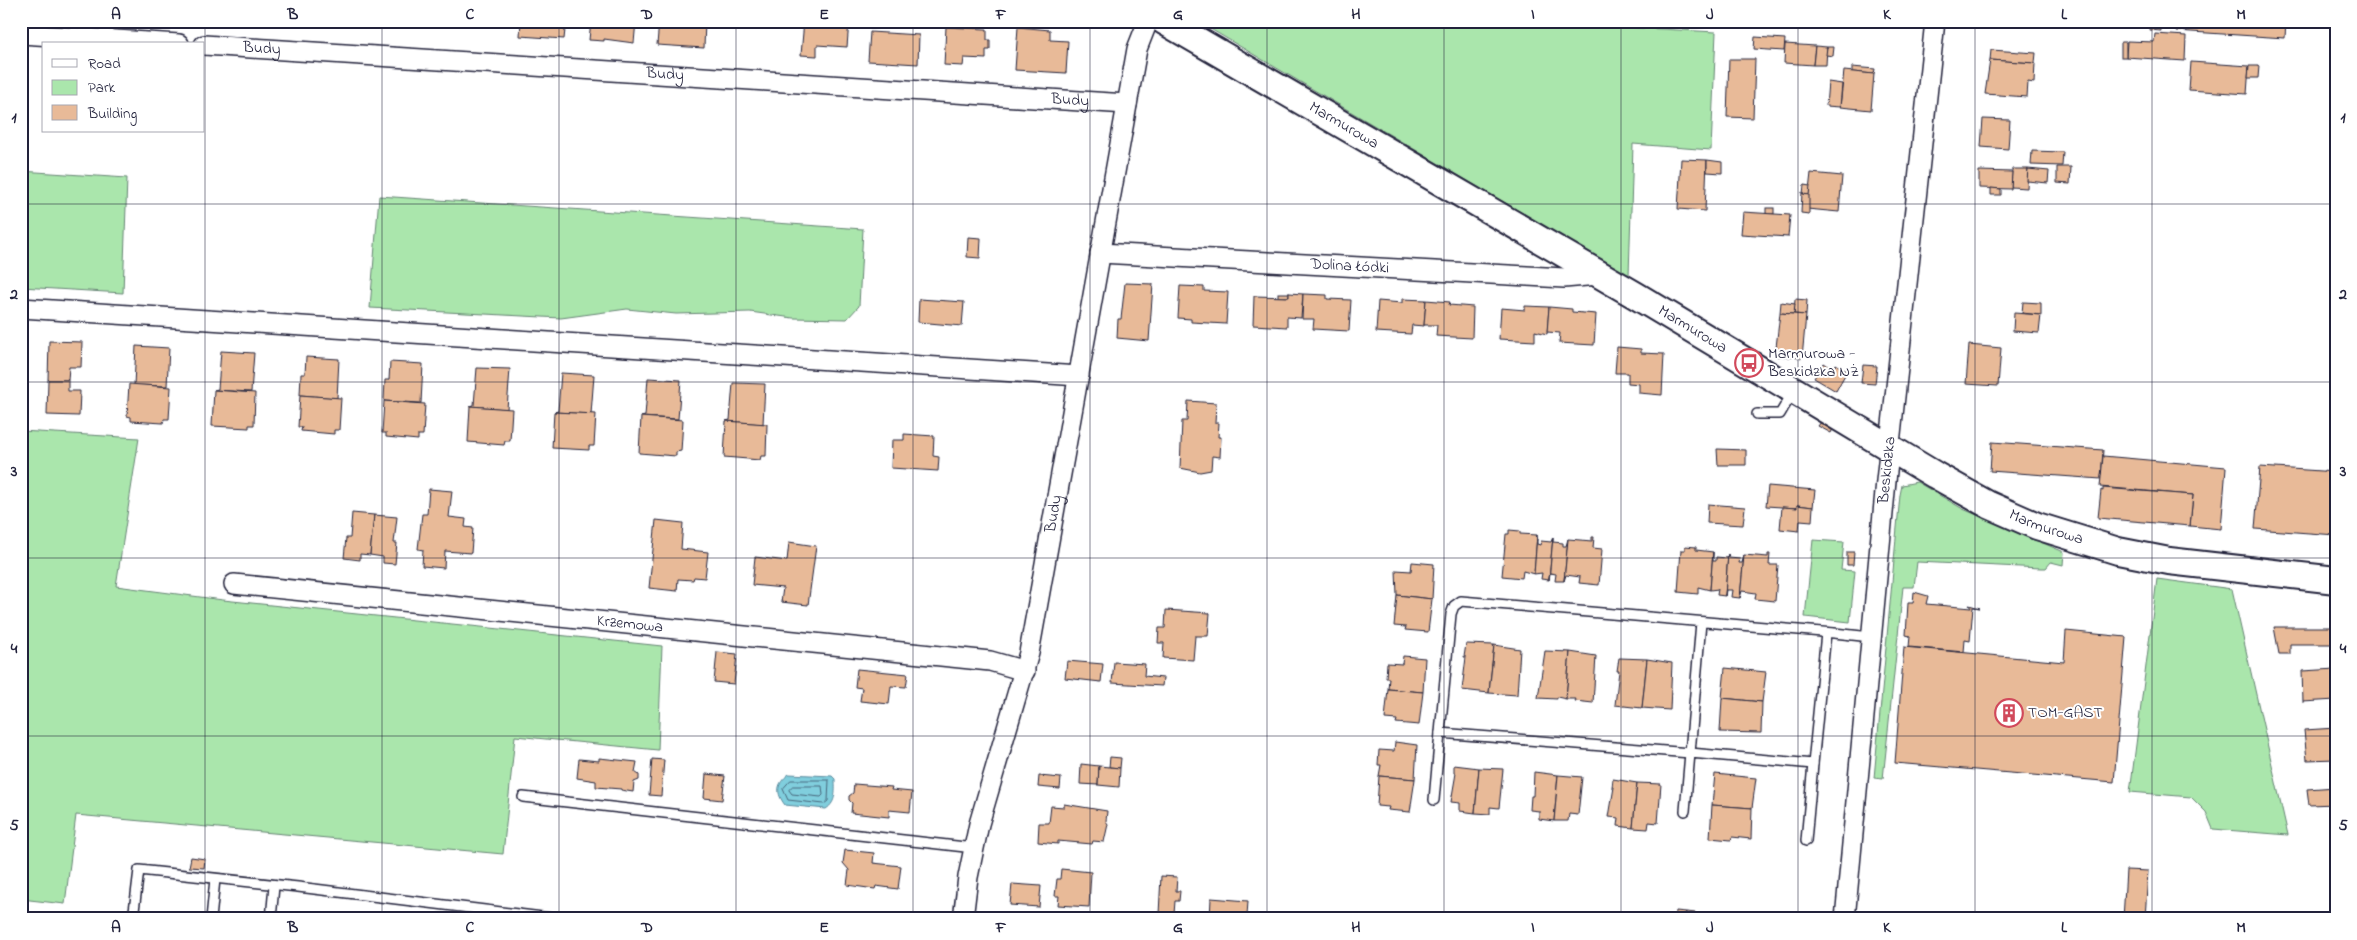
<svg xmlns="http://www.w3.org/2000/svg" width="2357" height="940" viewBox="0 0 2357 940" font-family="'Indie Flower',sans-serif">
	<rect width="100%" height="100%" fill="#fff"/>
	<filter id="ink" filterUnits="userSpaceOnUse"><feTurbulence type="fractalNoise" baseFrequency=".02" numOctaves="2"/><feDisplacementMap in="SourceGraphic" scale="10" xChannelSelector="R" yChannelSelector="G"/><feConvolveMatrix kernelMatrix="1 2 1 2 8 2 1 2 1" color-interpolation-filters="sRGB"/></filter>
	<g filter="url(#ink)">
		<g fill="#aae6ac" stroke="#668474">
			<path d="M1197,21H1512L1716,32L1711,150L1633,144L1629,276Z"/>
			<path d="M21,171L127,178L123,293L21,287Z"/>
			<path d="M379,196L863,229L859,306L847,319L793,318L750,312L676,314L627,309L561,318L370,308Z"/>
			<path d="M21,431L139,438L116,586L223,600L662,646L658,750L515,736L503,854L76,815L65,904L21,899Z"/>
			<path d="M1917,482L1963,509L2064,552L2063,565L2051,562L2046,568H2041L1917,562L1914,587H1903L1883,779L1874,778L1900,495L1902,485Z"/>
			<path d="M1813,540L1844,542L1841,570L1855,571L1850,622L1805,617Z"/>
			<path d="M2157,579L2232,589L2288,835L2213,829L2206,812L2191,797L2130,792Z"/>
		</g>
		<path fill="#80cedd" stroke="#5a899c" d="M789,774L832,776L835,779C835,790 837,802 826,809L785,805C776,793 776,784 789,774Z"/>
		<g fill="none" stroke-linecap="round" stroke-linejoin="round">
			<g stroke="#48677c" stroke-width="1">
				<path d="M791,780H829L828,801L824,804L788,800L783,789Z"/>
				<path d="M793,786H822L823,795L821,797L792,794L789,790Z"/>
			</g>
		</g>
		<g fill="#e8ba98" stroke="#22223b">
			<path d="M378,21H391L390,28L378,27Z"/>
			<path d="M521,21H566L564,39L520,36Z"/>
			<path d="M591,21H636L634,43L604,39V41L589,40Z"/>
			<path d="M659,21H705L704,48L657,45Z"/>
			<path d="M804,21H849L847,47L817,45V56L801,55Z"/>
			<path d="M2150,21H2160L2161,31L2150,30Z"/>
			<path d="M2160,21H2286L2285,38L2176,31L2177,25L2160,24Z"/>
			<path d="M946,27L987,29V40H990V50H986V59L964,58L963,66L944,65Z"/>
			<path d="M1018,27L1050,30V40L1068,41L1066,73L1015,70Z"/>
			<path d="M870,32L919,35L918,64L868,61Z"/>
			<path d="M2155,34L2186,36L2185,61L2126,57L2127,41L2154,42Z"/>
			<path d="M1755,37L1785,39L1784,51L1754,49Z"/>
			<rect x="2121" y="42" width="5" height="15"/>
			<path d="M1785,44L1815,46L1813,65L1784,63Z"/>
			<path d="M1815,46L1827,47L1826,65H1813Z"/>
			<path d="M1827,47H1834L1833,56L1826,55Z"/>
			<path d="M1991,50L2036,53L2035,63L1990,60Z"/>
			<path d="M1729,59H1755L1753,118L1727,117Z"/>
			<path d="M1990,60L2035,63L2034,83L2028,82L2027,97L1985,94Z"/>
			<path d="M2191,62L2249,66L2247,94L2189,90Z"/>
			<path d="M2249,66H2259L2258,78H2248Z"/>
			<path d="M1852,67L1875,69L1874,74L1852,72Z"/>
			<path d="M1844,71L1874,74L1871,110L1840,107Z"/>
			<path d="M1828,82L1842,84L1840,107L1826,106Z"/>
			<path d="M1983,119L2010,120L2008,149L1981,147Z"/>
			<path d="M2032,151L2063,152L2062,166L2031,165Z"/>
			<path d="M1681,159L1707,160L1705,211L1678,209Z"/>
			<path d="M1707,160L1722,162V173L1707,172Z"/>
			<path d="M2057,167H2071L2070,184L2057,183Z"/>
			<path d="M2012,169H2028L2027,188L2011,187Z"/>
			<path d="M2028,169L2049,171L2048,183L2027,181Z"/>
			<path d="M1979,171L2012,172L2011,189L1979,188Z"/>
			<path d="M1811,173L1842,176L1839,212L1807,209Z"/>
			<path d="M1804,185L1810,186L1809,195L1803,194Z"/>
			<path d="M1991,188L2001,189V195H1991Z"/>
			<path d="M1802,192L1803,194L1809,195V214L1801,213Z"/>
			<rect x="1766" y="208" width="8" height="6"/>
			<path d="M1743,212L1790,215L1788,237L1741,234Z"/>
			<path d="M968,237L981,238L980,258L967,257Z"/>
			<path d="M1125,283L1153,284L1149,341L1117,338L1118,319H1121Z"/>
			<path d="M1180,286L1204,287V291L1228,292L1226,324L1191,322V319L1178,318Z"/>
			<rect x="1278" y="293" width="11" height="4"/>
			<path d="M1289,293L1303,294L1301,318L1287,317V327L1253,325L1254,296L1289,297Z"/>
			<path d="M1303,294L1327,295V299L1351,300L1349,331L1313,329L1314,319H1302Z"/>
			<path d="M919,299L964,302L962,326L918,322Z"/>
			<path d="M1402,299L1426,300L1424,326L1412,325L1411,334L1376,332L1378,301L1402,303Z"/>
			<path d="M1795,299L1807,300L1806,315L1794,314Z"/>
			<path d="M1426,300L1450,302L1449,305L1473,307L1472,338L1436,336L1437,325H1424Z"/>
			<path d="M1781,302L1795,304L1794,314L1780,313Z"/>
			<path d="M2023,302L2041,303V315L2022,313Z"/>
			<path d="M1525,306L1549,307L1547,334L1535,331V341L1499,339L1501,308L1525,310Z"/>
			<path d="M1549,307L1572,309V312L1596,314L1594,345L1559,343L1560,333L1547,332Z"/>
			<path d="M1780,313L1806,315L1802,358L1775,356Z"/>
			<path d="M2014,313L2041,315L2039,333L2013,331Z"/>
			<path d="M49,341L82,342L81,367H69L68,380H48Z"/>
			<path d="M1969,345L2001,348L1998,386L1966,384Z"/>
			<path d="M136,346L169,348L167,386L134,385Z"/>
			<path d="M1617,347L1641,349V353L1664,354L1662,395L1639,393V384L1628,383V373H1615Z"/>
			<path d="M221,351L254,353L251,392L214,390L218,389Z"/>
			<path d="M306,357L339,359L337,398L300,395L301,374H305Z"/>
			<path d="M390,362L423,364L421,403L384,401L385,380H389Z"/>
			<path d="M1824,363L1833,369L1836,364L1847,371L1836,391L1814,378Z"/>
			<path d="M1863,365L1877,366L1875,384L1861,383Z"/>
			<path d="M477,368L510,369L507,409L470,406L474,405Z"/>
			<path d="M561,373L594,375L591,414L554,412L558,411Z"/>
			<path d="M648,378L681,380L678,419L641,417L645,416Z"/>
			<path d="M48,380H68V391H80L79,416L47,415Z"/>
			<path d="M733,383L765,384L763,424L726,421L730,420Z"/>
			<path d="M129,384L171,387L169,419H164L163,423L131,421V417L127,416Z"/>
			<path d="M214,390L255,393L254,425H249V428L212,426Z"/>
			<path d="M300,395L341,398L339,430H334V434L301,431L302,427H298Z"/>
			<path d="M384,401L425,404L423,435H418V440L386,437V433H382Z"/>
			<path d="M1188,401L1216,403L1215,423H1219L1218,437H1221L1220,457L1212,456L1211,470L1200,472L1180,468L1182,421H1187Z"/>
			<path d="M470,406L512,409L510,441H505L504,445L468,442Z"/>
			<path d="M554,412L596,414L594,446H589V450L552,448Z"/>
			<path d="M641,417L683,420L681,451L676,452V456L639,453Z"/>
			<path d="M726,421L767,424L766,456H761L760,460L724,457Z"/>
			<path d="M1821,422L1833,429L1831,433L1818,426Z"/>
			<path d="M904,434L934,436L933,456L939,457L938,471L891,468L892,440H904Z"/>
			<path d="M1992,442L2103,450L2101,479L1990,471Z"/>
			<path d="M1717,449L1746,450V465H1718Z"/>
			<path d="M2103,456L2226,467L2221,529L2190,526L2193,495L2100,487Z"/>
			<path d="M2260,467L2336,472V535L2255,529Z"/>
			<path d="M1768,486L1815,490L1813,507L1797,505V508L1766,506Z"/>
			<path d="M2103,488L2193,495L2190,526L2098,518L2101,490L2103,491Z"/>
			<path d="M429,489L452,491L449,517L466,519L465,527L473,528L471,553L445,551L444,568L422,566L423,550L418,549L422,514H427Z"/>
			<path d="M1708,504L1745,507L1743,525L1707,523Z"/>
			<path d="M1797,505L1813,507L1812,521L1800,520L1799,531L1780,529L1782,507L1797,508Z"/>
			<path d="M352,513L374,515L370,555L360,554V560L344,558L346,538H350Z"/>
			<path d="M374,515L397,517L394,543H397L395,564L383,563V557L370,555Z"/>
			<path d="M656,520L683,523L681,549L708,552L705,578L694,577L693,580L678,579L677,591L649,588Z"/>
			<path d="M1509,530L1520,531V534L1537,535L1534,574L1523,571L1522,578L1502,576L1506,534H1509Z"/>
			<path d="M1537,535V544L1540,545L1541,541L1551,542L1553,537L1549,580L1541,579L1542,573L1534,574Z"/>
			<path d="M1553,537V542L1563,543V546H1566L1568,539L1564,581H1555L1556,574L1550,573L1549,580Z"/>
			<path d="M1592,537H1594L1593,548L1602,549L1599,585L1579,583L1580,577L1566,575L1564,581L1568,539L1592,541Z"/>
			<path d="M789,542L816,546L808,605L781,602L783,588L752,585L755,557L787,561Z"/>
			<path d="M1685,546L1696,547V550L1713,552L1710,590L1698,587V594L1678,592L1681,550H1685Z"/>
			<path d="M1713,552V561H1716V557L1727,558L1728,554L1725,596L1717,595L1718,589L1710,590Z"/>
			<path d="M1847,552H1854L1853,565H1847Z"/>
			<path d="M1728,554L1729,558L1740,559L1739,563H1742L1744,555L1740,598L1731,597L1732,590H1726L1725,596Z"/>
			<path d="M1768,554H1770L1769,565H1778L1775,601L1755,599L1756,593L1742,591L1740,598L1744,555L1768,557Z"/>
			<path d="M1412,562L1434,564L1432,599L1397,595L1396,570L1411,571Z"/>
			<path d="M1914,592L1928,596L1926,604L1971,608L1969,605L1980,608L1973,607L1970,641L1965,640L1964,652L1909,647L1910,636L1906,635L1908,603H1913Z"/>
			<path d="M1397,595L1432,599L1428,632L1405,630L1406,627L1394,626Z"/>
			<path d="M1166,610L1210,613L1208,636H1195L1193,660L1163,658L1164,643H1158L1159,628H1165Z"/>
			<path d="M2274,627H2336V644H2290V654H2279Z"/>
			<path d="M2066,631L2126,637L2114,782L1895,763L1904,647L2064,662Z"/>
			<path d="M1466,644L1494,645L1489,693L1462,690L1466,657H1464Z"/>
			<path d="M1494,645L1520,649L1517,695L1489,693Z"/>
			<path d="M1545,651L1570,652L1566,699L1557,697V699L1538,698Z"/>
			<path d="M717,652L737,654L734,684L714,682Z"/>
			<path d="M1570,652L1596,656L1593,703L1575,701L1576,699H1566Z"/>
			<path d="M1403,656L1425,658L1423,692L1388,689L1389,678H1386L1387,663L1402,664Z"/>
			<path d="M1619,658L1647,659L1642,708L1615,705L1619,671H1617Z"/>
			<path d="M1647,659L1672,663L1670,710L1642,708Z"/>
			<path d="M1067,661L1103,664L1101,682L1065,678Z"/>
			<path d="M1114,662L1145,664L1144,676L1163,678L1162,686L1112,683Z"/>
			<path d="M1725,668L1766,672L1762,702L1722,698Z"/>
			<path d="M857,669L908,674L906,687L891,686L889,704L860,701L862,688L855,687Z"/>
			<path d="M2336,669V700L2303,702L2302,671Z"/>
			<path d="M1388,689L1423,692L1419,725L1396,723L1397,720L1385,719Z"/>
			<path d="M1722,698L1762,702L1761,733L1720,732Z"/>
			<path d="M2336,728V759L2307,760L2304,730Z"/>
			<path d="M1395,742L1417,745L1415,779L1379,776L1381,765H1378L1379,750L1394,751Z"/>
			<path d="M1110,757L1121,758L1120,768L1109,767Z"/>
			<path d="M599,758L637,762L635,772L639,775V780L634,782L633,792L621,790V789L596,787V781L577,778L579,759L599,761Z"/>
			<path d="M652,759L664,760L661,796L649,795Z"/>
			<path d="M1081,764L1099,766L1098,785L1080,784Z"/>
			<path d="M1454,765L1479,768L1475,813L1460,811V803L1451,802L1456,773L1454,772Z"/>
			<path d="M1099,766L1120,768L1119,787L1098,785Z"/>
			<path d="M1479,768L1503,769L1499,808L1490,807V814L1475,813Z"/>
			<path d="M1534,772L1558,775L1554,821L1539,819V811L1530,810L1531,796H1533Z"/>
			<path d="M706,774L725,776L722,800L704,798Z"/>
			<path d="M1715,774L1756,778L1752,808L1712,805Z"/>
			<path d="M1558,775L1582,777L1578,815L1569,814L1568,821H1554Z"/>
			<path d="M1039,776L1061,778L1060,789L1038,787Z"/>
			<path d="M1379,776L1415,779L1410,812L1388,810L1389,807L1377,806Z"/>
			<path d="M1613,779L1637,783L1633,828L1618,826L1619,818L1609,817L1614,787H1612Z"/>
			<path d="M1637,783L1661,784L1658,823L1649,822L1648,829L1633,828Z"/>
			<path d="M854,784L892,787L891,790L912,792L910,812L889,810V817L851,813L852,803L849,800V796L853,793Z"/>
			<path d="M2336,787V804L2309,805L2307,789Z"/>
			<path d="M1064,804L1107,811L1106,821L1108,824L1104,842L1093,841L1092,844L1058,841V844L1038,842L1039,823H1049L1051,806L1064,807Z"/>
			<path d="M1712,805L1752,808L1751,839L1732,837L1731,840L1710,838Z"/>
			<path d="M845,850L874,853L873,863L901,866L898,889L876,886L875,889L847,885L849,870L843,863Z"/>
			<path d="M191,857L205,859L204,868L189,867Z"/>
			<path d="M1061,869L1091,872L1089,907L1058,905L1059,896H1055L1057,879H1060Z"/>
			<path d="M2126,870L2148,871L2145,919H2123Z"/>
			<path d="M1161,876L1177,877L1176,891H1180L1179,901H1175L1174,914H1159Z"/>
			<path d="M1012,884L1041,886L1039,907L1010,905Z"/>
			<path d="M1211,898L1248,901L1247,916H1253V919H1210Z"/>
			<path d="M1676,911L1686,912L1685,919H1675Z"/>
			<path d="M1686,912L1696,913V919H1685Z"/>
			<path d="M1159,914H1174V919H1158Z"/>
		</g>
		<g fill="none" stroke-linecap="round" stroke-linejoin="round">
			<defs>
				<g id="lane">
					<path d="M1757,414H1780L1793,392"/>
					<path d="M1701,622L1690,753L1440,733L1451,614L1454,606L1461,601L1834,633L1871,637"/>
					<path d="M523,797L974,848"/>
					<path d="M1434,800L1440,733"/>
					<path d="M1685,811L1690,753L1813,764L1826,633"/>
					<path d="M1806,841L1813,764"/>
					<path d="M133,919L139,870L298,887L559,919"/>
					<path d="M211,919L215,879"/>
					<path d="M271,919L274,886"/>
				</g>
				<g id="street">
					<path d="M21,34L179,44"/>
					<path id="s1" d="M204,45L1127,104"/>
					<path id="s2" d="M1100,253L1564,278L1598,275"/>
					<path d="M21,308L1079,376"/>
					<path id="s3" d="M234,584L990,661L1025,671"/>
					<path id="s4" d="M963,919L968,877L979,824L1029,653L1137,49L1148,21"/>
					<path id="s5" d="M1845,919L1886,481L1935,21"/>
				</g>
				<g id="secondary">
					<path id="s6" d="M1164,21L1635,295L1935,475L1989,505L2037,526L2118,551L2169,561L2336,580"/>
				</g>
			</defs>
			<use href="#lane" stroke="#22223b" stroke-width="12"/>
			<use href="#street" stroke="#22223b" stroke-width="22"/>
			<use href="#secondary" stroke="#22223b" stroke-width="30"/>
			<use href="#lane" stroke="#fff" stroke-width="9"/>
			<use href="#street" stroke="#fff" stroke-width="19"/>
			<use href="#secondary" stroke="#fff" stroke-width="26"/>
		</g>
	</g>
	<path fill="none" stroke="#22223b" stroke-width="1" stroke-opacity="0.55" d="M205,21V919M382,21V919M559,21V919M736,21V919M913,21V919M1090,21V919M1267,21V919M1444,21V919M1621,21V919M1798,21V919M1975,21V919M2152,21V919M21,204H2336M21,382H2336M21,558H2336M21,736H2336"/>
	<defs>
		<symbol id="bus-ring" viewBox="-11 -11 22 22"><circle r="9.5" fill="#fff" stroke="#d1495b" stroke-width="1.5"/><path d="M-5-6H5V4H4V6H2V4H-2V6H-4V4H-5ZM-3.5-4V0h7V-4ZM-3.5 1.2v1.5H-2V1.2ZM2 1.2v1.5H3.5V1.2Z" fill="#d1495b"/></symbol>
		<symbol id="building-ring" viewBox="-11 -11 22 22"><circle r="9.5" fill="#fff" stroke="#d1495b" stroke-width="1.5"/><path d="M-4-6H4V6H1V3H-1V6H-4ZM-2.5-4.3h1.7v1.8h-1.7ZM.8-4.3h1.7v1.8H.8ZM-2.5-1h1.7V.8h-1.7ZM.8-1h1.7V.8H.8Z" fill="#d1495b"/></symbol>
	</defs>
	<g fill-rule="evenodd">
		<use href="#bus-ring" x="1733" y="347" width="32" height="32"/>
		<use href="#building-ring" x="1993" y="697" width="32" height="32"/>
	</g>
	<g text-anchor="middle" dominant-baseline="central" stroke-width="4" stroke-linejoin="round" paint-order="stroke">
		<g font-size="16" fill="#22223b" stroke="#fff">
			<text stroke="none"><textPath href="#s1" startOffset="58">Budy</textPath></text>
			<text stroke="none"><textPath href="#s1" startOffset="462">Budy</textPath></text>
			<text stroke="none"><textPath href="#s1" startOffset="868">Budy</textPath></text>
			<text stroke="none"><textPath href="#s6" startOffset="208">Marmurowa</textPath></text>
			<text stroke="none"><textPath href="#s2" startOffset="250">Dolina Łódki</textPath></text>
			<text stroke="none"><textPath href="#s6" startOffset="612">Marmurowa</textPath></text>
			<text stroke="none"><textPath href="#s5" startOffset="451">Beskidzka</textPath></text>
			<text stroke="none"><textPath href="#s4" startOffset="416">Budy</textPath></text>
			<text stroke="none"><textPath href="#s6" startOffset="1018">Marmurowa</textPath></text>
			<text stroke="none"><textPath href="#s3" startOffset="398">Krzemowa</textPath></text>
		</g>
		<g font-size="16" fill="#22223b" stroke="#fff" text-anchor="start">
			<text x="1768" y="354">Marmurowa -<tspan x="1768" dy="18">Beskidzka NŻ</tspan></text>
			<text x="2028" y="713">TOM-GAST</text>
		</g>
	</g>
	<rect width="2357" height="940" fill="none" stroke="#fff" stroke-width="55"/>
	<rect x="42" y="42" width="162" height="90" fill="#ffffff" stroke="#a7a7b1"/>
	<rect x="52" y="59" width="25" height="8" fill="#ffffff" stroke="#a7a7b1"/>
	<text x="88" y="68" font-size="15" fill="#22223b">Road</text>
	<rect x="52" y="80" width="25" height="15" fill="#aae6ac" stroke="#a7a7b1"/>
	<text x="88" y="92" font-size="15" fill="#22223b">Park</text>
	<rect x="52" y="105" width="25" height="15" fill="#e8ba98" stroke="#a7a7b1"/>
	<text x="88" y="118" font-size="15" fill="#22223b">Building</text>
	<rect x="28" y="28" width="2302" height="884" fill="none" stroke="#22223b" stroke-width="2"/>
	<g font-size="16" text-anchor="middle" font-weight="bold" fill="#22223b">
		<text x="116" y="19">A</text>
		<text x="293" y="19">B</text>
		<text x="470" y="19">C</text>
		<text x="647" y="19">D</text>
		<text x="824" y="19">E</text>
		<text x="1001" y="19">F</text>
		<text x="1178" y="19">G</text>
		<text x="1356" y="19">H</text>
		<text x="1533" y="19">I</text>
		<text x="1710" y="19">J</text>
		<text x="1887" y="19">K</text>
		<text x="2064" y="19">L</text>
		<text x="2241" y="19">M</text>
		<text x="14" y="122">1</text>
		<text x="2343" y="122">1</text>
		<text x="14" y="299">2</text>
		<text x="2343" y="299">2</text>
		<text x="14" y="476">3</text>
		<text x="2343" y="476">3</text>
		<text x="14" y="653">4</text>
		<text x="2343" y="653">4</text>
		<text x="14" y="830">5</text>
		<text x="2343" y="830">5</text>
		<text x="116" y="932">A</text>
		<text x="293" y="932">B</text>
		<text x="470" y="932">C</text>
		<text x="647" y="932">D</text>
		<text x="824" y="932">E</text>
		<text x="1001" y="932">F</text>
		<text x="1178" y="932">G</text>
		<text x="1356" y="932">H</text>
		<text x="1533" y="932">I</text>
		<text x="1710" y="932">J</text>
		<text x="1887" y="932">K</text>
		<text x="2064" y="932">L</text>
		<text x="2241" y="932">M</text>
	</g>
</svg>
